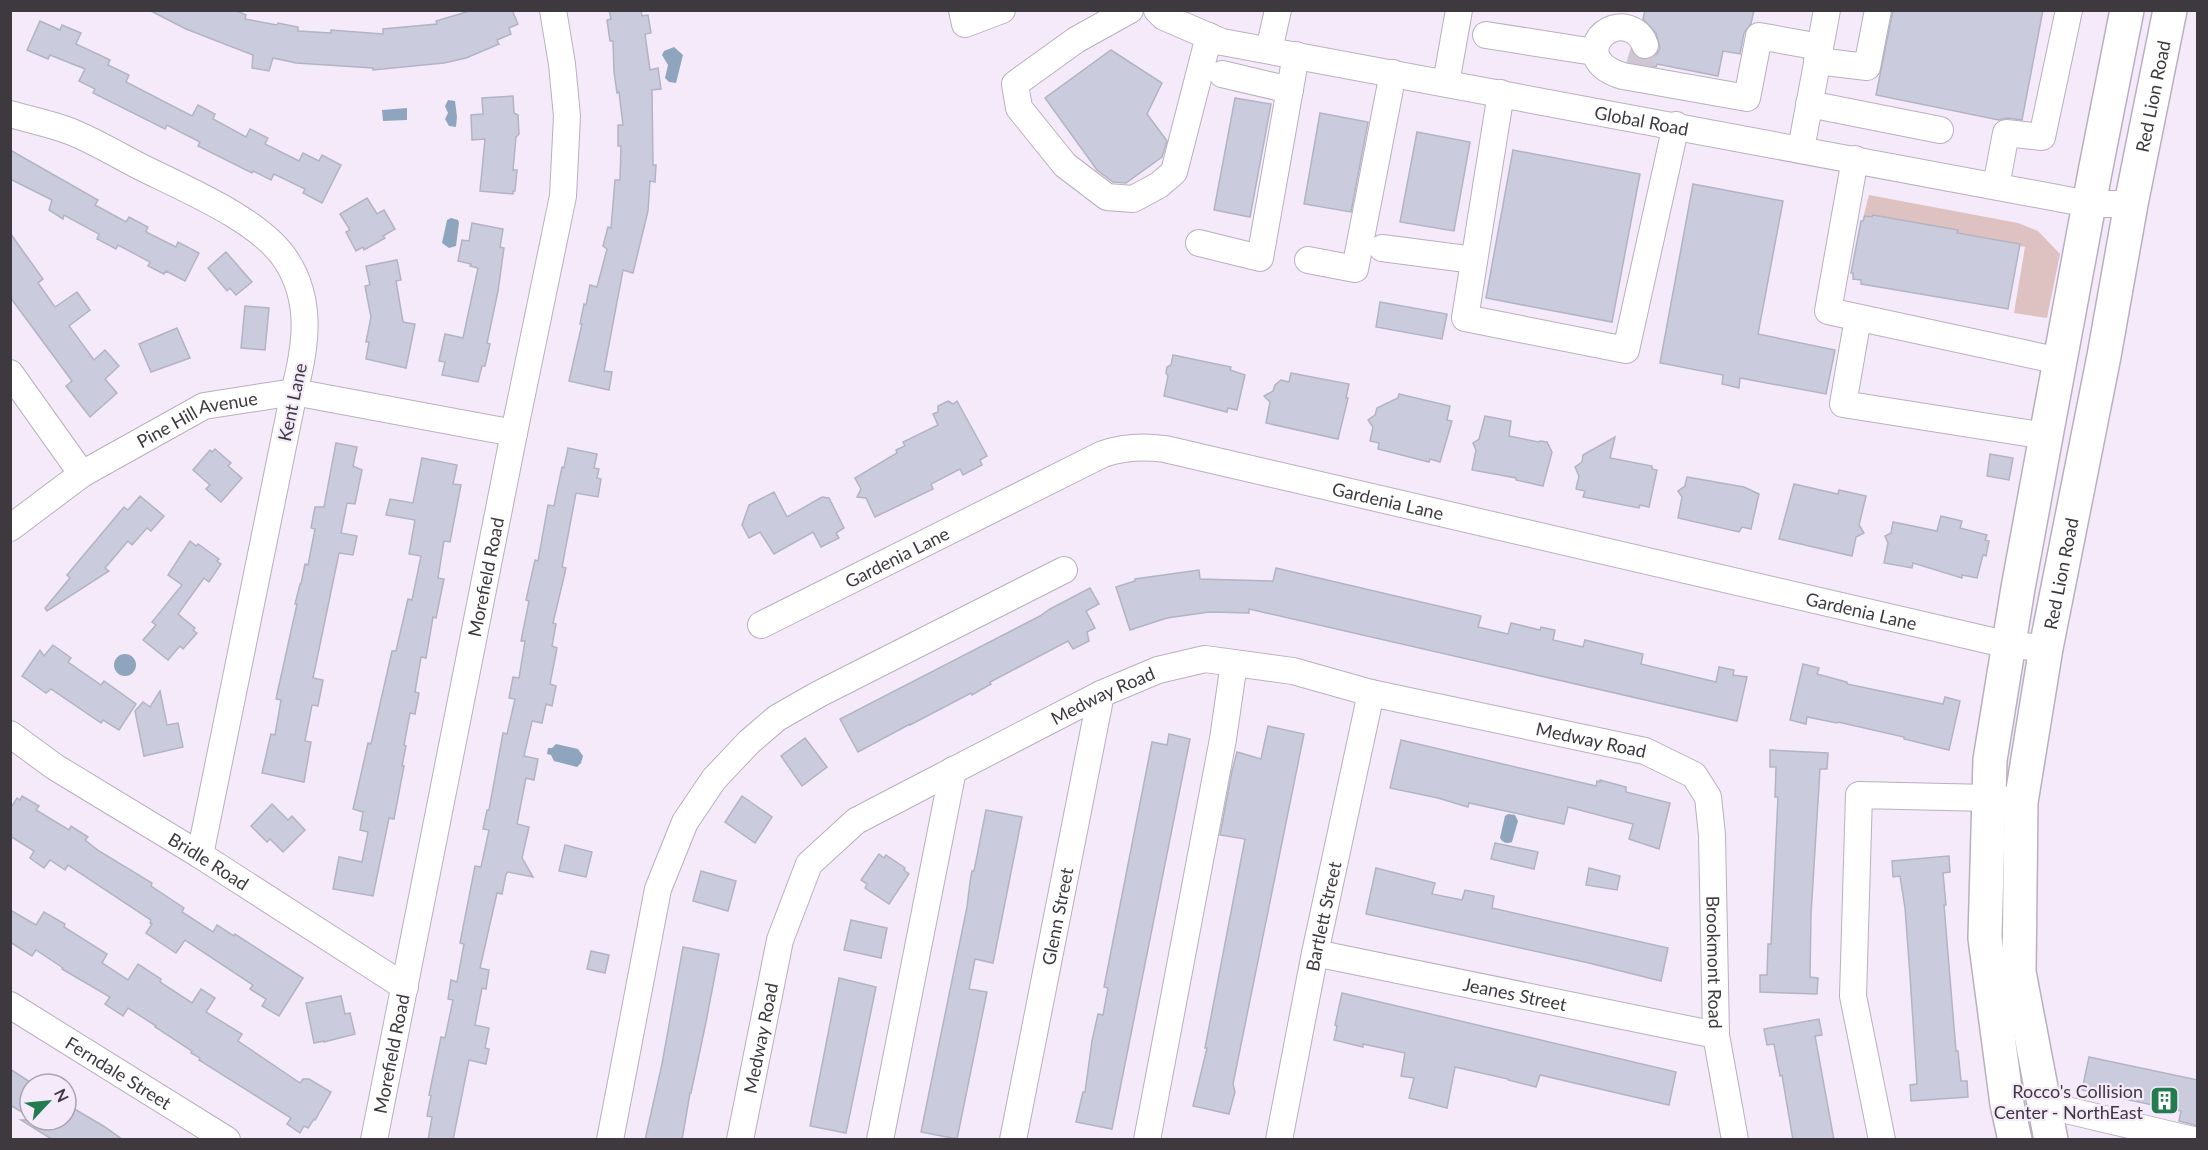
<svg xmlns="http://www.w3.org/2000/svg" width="2208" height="1150" viewBox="0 0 2208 1150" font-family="Lato,sans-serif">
	<rect width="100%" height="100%" fill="#f5eafa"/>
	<path fill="#dec1c1" d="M1869,195L2018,223L2038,231L2060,254L2047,318L2014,313L2025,247L1863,218Z"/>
	<g fill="#8fa5bd">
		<path d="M674,47L683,55L676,83L669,82L665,78L668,65L662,55L664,51Z"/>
		<path d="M448,100L455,101L457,117L456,127L449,126L445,119L448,113L445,106Z"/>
		<path d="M407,108V120L383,121L382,110Z"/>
		<path d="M451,218L458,220L459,223L456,246L449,248L442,243L447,220Z"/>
		<circle cx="125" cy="665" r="11"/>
		<path d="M556,744L578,749L583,756L581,763L577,767L554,761L551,755L547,754L548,748H552Z"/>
		<path d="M1508,814L1515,815L1518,821L1512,842C1507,844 1503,843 1500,838L1505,816Z"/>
	</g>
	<g fill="#cbcbde" stroke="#b2b3c4" stroke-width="1.5">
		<path d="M149,10H235L246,15L245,19L277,25L278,23L298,27V31L331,33V30L383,34V29L437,24L436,21L473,10H512L518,24L509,28L511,34L497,40L499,44L466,58L444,63L373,70V68L296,63L273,58L269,71L252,68L253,55L186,29Z"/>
		<path d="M609,10H641L642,16L648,15L651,33L645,34L650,70L658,68L661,89L652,90L653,165H656L655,182L650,181L648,211L633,273L623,270L604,371L612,372L609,390L569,381L582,324H580L584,304L586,305L590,285L597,287L607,249L603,246L608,227L611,228L615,180H620L621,146H618V125H623L619,92L617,93L614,72L613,41H610L607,20L611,19Z"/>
		<path d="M1645,10H1754L1751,24L1744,33L1740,54L1723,51L1718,76L1657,64L1656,67L1635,63L1636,57L1643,60L1651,59L1657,54L1660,48L1656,33L1643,19Z"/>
		<path d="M1893,10H2043L2022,120L2007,118L1999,120L1876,95Z"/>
		<path d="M40,21L60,30L62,25L81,33L76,44L110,60L108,65L129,75L126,82L192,116L198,105L215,114L213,119L246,137L250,129L268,138L265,144L299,161L303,153L319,161L322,155L341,165L322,203L303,193L305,189L274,174L271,180L253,171L252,173L198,146L200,142L167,125L165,129L93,93L95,89L79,81L85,69L50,55L48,59L27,50Z"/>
		<path d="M1111,50L1162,83L1147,114L1167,141L1162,157L1126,183L1113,182L1097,170L1045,98Z"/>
		<path d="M513,96L514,113L518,115L519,134L516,137L513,170H517L515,191H513V194L480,191L485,139L472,140L471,115L483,114L482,98Z"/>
		<path d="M1235,98L1271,104L1250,217L1214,210Z"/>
		<path d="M1320,113L1368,122L1351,212L1304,204Z"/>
		<path d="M1417,132L1470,142L1454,231L1400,222Z"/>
		<path d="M10,150L98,200L95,205L126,222L129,217L148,227L146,231L148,233L176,247L178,242L199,253L185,281L166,271L164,274L148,266L150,262L118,245L116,249L97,239L99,234L64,215L63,219L49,210L52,200L10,179Z"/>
		<path d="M1513,150L1640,174L1612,322L1486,298Z"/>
		<path d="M1693,184L1783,201L1758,334L1835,350L1826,394L1740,378L1739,388L1722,384L1723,375L1660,363Z"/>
		<path d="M367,198L377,214L384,210L395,229L383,236L385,238L364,250L363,247L356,251L346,232L350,230L340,214Z"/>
		<path d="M1873,215L1958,230L1957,233L2020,244L2008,309L1879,287L1861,284V280L1853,279V273H1851L1861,221H1863L1865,216L1872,217Z"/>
		<path d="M472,223L503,229L500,247L504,248L498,291L487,343L490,344L485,366H482L478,382L442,375L445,362L439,361L445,334L463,338L478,268L470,266L471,264L458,261L462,240L469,241Z"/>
		<path d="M10,233L43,279L38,283L55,307L77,292L90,310L69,326L94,360L105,350L119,366L105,379L117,393L90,417L66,386L72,381L10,297Z"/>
		<path d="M226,252L252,282L236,295L230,288L227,291L208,268Z"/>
		<path d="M397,260L401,280L396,281L403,322L415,324L406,368L366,359L369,342H366L371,317L365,286L370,285L366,266Z"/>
		<path d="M1380,302L1447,314L1442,339L1376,327Z"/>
		<path d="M245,306L269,308L265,350L241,348Z"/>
		<path d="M177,328L190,358L151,372L139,344Z"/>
		<path d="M1173,355L1231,367L1230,370L1245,375L1237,410L1228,408L1227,412L1164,396L1168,376L1166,373L1167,367L1171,365Z"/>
		<path d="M1291,373L1349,384L1346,398H1348L1338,439L1266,423L1270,402L1264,396L1273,391L1275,385L1281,380L1289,382Z"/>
		<path d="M1399,394L1450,406L1447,420L1452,421L1440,462L1430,459L1429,462L1378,449L1379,443L1370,441L1373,427L1368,420L1375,415L1377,408L1398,398Z"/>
		<path d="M948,401L953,404L957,401L979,441L987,456L980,460L982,465L963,475L960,469L931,484L933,489L875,517L866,498L857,497L861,489L855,478L897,453L896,450L905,446L903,442L938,425L933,414L938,412V406Z"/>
		<path d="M1485,416L1511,421L1509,436L1538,442L1540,441L1547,442L1552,452L1543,486L1516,480V478L1472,470L1476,450L1473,443L1479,439Z"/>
		<path d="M1615,437L1610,458L1652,466V469L1657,470L1649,507L1640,505L1639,508L1583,497L1585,491L1576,489L1579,476L1575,467L1582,462L1583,455Z"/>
		<path d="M336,443L357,447L353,466L362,470L355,504L347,503L341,533L357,536L353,555L339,553L313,678L323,680L318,706L312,705L305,741L311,742L304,782L262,773L271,734L275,735L281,700L276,699L297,604H295L300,584H301L305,564L308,565L315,529L311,528L315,507H324Z"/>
		<path d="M568,448L597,454L594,468L599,469L597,478L601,479L598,497L576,493L562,567L566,568L553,623L556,624L552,646L557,648L550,684L556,686L552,706L546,704L542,723L532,721L524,756L538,759L534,780L526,778L517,824L529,827L522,858L533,877L508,872L506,874L502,894L497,893L480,968L489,970L486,989L482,988L475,1025L489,1028L485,1048L489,1049L486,1064L469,1060L453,1140H428L432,1117L427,1116L431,1096L429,1095L441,1037L445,1038L453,1000L448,999L451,980L457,982L464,944L460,943L475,866L481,867L489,830L483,829L487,810H489L503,733L507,734L515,699L509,698L513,677L519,678L525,641H521L529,601L526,600L535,560L538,561L548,505L554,506L562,467L564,468Z"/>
		<path d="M215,449L231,463L228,466L242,478L221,502L206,489L210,485L193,470L210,450L212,452Z"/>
		<path d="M1990,454L2013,458L2009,480L1987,476Z"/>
		<path d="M422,458L457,465L453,484L461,485L450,542L444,541L438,578L444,579L436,618L433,617L426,658L421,657L415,692L419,693L415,714L410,713L404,745L406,746L402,766H404L394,819L389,818L373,896L333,889L339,857L362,862L368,832L360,830L363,812L353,809L357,792L368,743L371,744L392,651H396L408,599L412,600L421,556L409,554L415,520L386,515L390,499L413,503Z"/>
		<path d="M1687,477L1744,487L1759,494L1751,529L1742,527L1739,532L1678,518L1682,497L1678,491L1685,486Z"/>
		<path d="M1794,484L1838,494L1839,490L1866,496L1859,525L1864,533L1856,537L1852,556L1779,539Z"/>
		<path d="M774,492L787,517L822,497L829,498L844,528L836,533L839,538L821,547L813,532L774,554L760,532L749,538L742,525L749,505Z"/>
		<path d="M140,496L164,516L151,531L147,528L132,545L128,541L105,568L109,571L47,611L45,608L70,578L67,575L124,507L128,510Z"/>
		<path d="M1941,516L1962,521L1960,528L1987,535L1985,540L1989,541L1986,556L1983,555L1977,578L1962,575V578L1913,563L1912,568L1884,563L1888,543L1885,536L1891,533L1893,522L1937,531Z"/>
		<path d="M190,541L196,546L198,544L219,559L217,561L221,564L209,582L204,578L178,614L195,628L193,630L197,633L183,649L180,646L168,660L143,640L156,625L152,622L182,585L168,575Z"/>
		<path d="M1276,568L1481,616L1478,627L1508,634L1511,623L1540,630L1541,627L1555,630L1553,640L1583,647L1585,640L1643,654L1641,664L1716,682L1719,667L1734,670L1733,675L1747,677L1737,721L1249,609V613L1209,612L1167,618L1130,630L1116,587L1135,581V579L1199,570L1200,579L1273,581Z"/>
		<path d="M1090,588L1099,604L1086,611L1095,628L1087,632L1089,641L1073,649L1068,641L990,682L991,684L972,695L971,693L910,725V724L858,752L840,719L1040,616L1050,609Z"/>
		<path d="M53,645L71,658L68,662L101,685L104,681L136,704L119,730L103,720L101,723L51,689L46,693L22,676L40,650L44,656Z"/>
		<path d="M1803,664L1819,668L1817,674L1847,682V684L1943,704L1945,697L1960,701L1949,750L1904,739V737L1838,722L1837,723L1807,717L1806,724L1790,720Z"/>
		<path d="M160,691L167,725L178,723L183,747L144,756L135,711L143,702L150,707Z"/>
		<path d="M1268,726L1304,734L1233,1084L1235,1092L1229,1114L1193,1106L1207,1048H1205L1245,839L1220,835L1232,771L1237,752L1261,759Z"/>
		<path d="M1169,734L1190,739L1112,1129L1076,1122L1083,1092H1085L1092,1041L1098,1014L1103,1015L1108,988L1104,987L1152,742L1167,745Z"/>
		<path d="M805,738L827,767L802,786L781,756Z"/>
		<path d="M1401,740L1596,786L1597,781L1600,782V780L1626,787V792L1670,803L1659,849L1629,839L1633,824L1568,807L1564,824L1469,803L1468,807L1438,798L1390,788Z"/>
		<path d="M1770,750L1828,753L1827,769H1820L1811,914L1810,977L1818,978L1817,994L1760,992V975H1767L1768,944H1771L1778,797H1775L1776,767H1770Z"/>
		<path d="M22,796L39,806L36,810L69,830L71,826L88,837L85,840L99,851L152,883L151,886L184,908L182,912L213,932L217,925L234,936L235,934L303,978L279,1016L262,1006L266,999L250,989L253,985L185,940L176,953L146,933L152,924L150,923L151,920L68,865L65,870L50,860L44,868L30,858L34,851L10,836V809L17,798L20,800Z"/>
		<path d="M742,796L772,817L755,843L725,822Z"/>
		<path d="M272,804L288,820L292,816L305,830L283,852L270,839L267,842L251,826Z"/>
		<path d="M986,810L1022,817L993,963L975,959L969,989L987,992L957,1139L921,1132L967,907L970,882L972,871H974Z"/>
		<path d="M1495,843L1538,852L1534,869L1491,859Z"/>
		<path d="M565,845L592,852L586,877L559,871Z"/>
		<path d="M879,854L884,858L886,855L905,868L904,870L909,874L889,904L865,888L867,884L861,880Z"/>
		<path d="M1949,856L1950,872L1943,873L1946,905H1944L1956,1051H1958L1961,1081H1967L1968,1097L1911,1101L1910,1085L1917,1084L1910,975L1905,908L1900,876L1893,877L1892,861Z"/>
		<path d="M1376,868L1435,883L1432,894L1462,900L1465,890L1494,896L1492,908L1668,948L1661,981L1589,963L1366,914Z"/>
		<path d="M1589,868L1620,876L1617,890L1586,885Z"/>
		<path d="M701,871L736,881L728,911L693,901Z"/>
		<path d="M10,910L36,925L44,912L65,924L64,927L107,954L102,963L128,980L138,964L161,979L160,982L192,1003L201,989L215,998L206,1012L242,1034L238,1041L300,1083L303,1079H309L331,1092L315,1120L314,1119L308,1128L304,1126L300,1133L287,1124L291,1118L199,1060L200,1058L191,1053L192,1051L155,1027L156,1026L128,1008L123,1016L105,1004L110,997L62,969L63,968L36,950L32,956L10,942Z"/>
		<path d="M851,920L887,928L881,958L844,950Z"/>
		<path d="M683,947L719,954L706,1022L691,1093H690L682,1140H645L662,1064Z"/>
		<path d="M591,951L609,955L605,973L587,969Z"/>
		<path d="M839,978L876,987L846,1133L810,1126Z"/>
		<path d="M1342,993L1676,1072L1669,1105L1540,1075L1536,1087L1508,1080V1079L1455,1067L1447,1108L1409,1098L1414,1078L1401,1076L1405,1053L1363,1044V1047L1334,1040L1337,1026L1335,1025Z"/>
		<path d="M341,996L345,1014L350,1013L355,1034L324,1042V1041L314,1043L306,1003Z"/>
		<path d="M1819,1019L1822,1035L1815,1036L1834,1140H1793L1782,1075L1780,1076L1774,1044L1767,1045L1764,1029Z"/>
		<path d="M2089,1057L2198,1080V1126L2179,1121L2181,1111L2082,1090Z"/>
		<path d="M10,1069L30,1082V1117L10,1105Z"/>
		<path d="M66,1104L105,1127L123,1140H53L21,1120H66Z"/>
	</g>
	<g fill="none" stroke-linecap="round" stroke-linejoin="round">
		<path stroke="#d0c7d5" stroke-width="26" stroke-dasharray="26 13" stroke-linecap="butt" d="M1639,66L1645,45"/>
		<defs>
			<g id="minor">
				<path d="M962,10L965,24L1002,10"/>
				<path d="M1130,10L1076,40L1015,84L1019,108L1065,165L1107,197L1133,199L1159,185L1174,172L1209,36"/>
				<path id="s1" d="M1157,10L1164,17L1222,42L2089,204H2131"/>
				<path d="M1486,35L1594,52"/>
				<path d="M1645,45C1643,39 1639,34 1634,31C1606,14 1569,60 1623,76L1747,98L1759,36L1820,47"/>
				<path d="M1269,50L1278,10"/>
				<path d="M1817,61L1867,67L1878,10"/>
				<path d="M1222,74L1290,90"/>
				<path d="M1446,83L1459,10"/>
				<path d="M1501,93L1465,318L1626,350L1676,125"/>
				<path d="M1809,104L1940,130"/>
				<path d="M10,114C31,120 52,124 72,132C94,141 116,154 137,165C180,187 260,219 286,260C313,301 306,347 294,392L200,855"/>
				<path d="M1801,149L1827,10"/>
				<path d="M1855,159L1828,311L2060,361"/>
				<path d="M1996,186L2006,133L2042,137L2069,10"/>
				<path d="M1199,243L1260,258L1296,55"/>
				<path d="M1382,248L1474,260"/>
				<path d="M1308,260L1355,269L1393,73"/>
				<path d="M1858,318L1843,404L2046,436"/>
				<path d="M10,373L82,474"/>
				<path id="s2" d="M10,528L82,474L204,406L294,392L514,433"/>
				<path id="s3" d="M761,625L1103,454C1123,447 1144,446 1165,449L2009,645L2046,648"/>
				<path id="s4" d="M10,734L55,767L200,855L405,987"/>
				<path id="s5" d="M1315,953L1716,1035"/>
				<path id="s6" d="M10,1005L227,1140"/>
				<path d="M2045,1105L2193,1140"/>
				<path id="s7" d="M374,1140L514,433L563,196L567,116L562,64L553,10"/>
				<path d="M610,1140L658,889L685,822L714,779L749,742L777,718L819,694L1064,570"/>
				<path id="s8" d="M740,1140L780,940L809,864L856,821L929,783L1101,694L1158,670L1205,659L1293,671L1371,693L1645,751L1694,775L1708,797L1712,835L1716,1035L1735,1140"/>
				<path d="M880,1140L953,770"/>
				<path id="s9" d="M1013,1140L1101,694"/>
				<path d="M1147,1140L1223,739L1234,663"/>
				<path id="s10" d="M1279,1140L1315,953L1371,693"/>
				<path d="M1882,1140L1853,996L1859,795L1989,798L2007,800"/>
			</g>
			<g id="major">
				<path d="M2015,1140L2007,1104L1985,938L1990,760L2018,588L2046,436L2095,172L2127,10"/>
				<path id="s11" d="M2051,1140L2019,972L2021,802L2046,648L2104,356L2131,204L2170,10"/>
			</g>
		</defs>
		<use href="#minor" stroke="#baafbf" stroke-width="28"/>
		<use href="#major" stroke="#baafbf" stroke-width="36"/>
		<use href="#minor" stroke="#fff" stroke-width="26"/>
		<use href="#major" stroke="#fff" stroke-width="33"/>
	</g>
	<defs>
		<symbol id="building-square" viewBox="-11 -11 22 22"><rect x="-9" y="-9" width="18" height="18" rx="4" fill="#247b4f" stroke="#f5eafa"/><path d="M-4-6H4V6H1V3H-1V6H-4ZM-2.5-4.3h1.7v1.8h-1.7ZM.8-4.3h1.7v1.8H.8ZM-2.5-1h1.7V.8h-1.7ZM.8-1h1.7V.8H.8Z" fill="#fff"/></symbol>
	</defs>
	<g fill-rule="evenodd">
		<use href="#building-square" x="2148" y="1084" width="33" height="33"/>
	</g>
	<g text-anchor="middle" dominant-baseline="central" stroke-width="4.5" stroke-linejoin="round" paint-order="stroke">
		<g font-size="18" fill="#3d393f" stroke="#f5eafa">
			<text stroke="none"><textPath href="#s11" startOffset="1059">Red Lion Road</textPath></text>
			<text stroke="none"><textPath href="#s1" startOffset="500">Global Road</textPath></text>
			<text transform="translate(292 402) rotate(-78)">Kent Lane</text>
			<text stroke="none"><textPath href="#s2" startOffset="219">Pine Hill Avenue</textPath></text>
			<text stroke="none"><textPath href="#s3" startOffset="674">Gardenia Lane</textPath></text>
			<text stroke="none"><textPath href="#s3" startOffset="152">Gardenia Lane</textPath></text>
			<text stroke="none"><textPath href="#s11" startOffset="573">Red Lion Road</textPath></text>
			<text stroke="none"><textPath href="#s7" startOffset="574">Morefield Road</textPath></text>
			<text stroke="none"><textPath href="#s3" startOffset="1160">Gardenia Lane</textPath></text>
			<text stroke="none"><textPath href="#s8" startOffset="626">Medway Road</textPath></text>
			<text stroke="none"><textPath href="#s8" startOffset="1130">Medway Road</textPath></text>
			<text stroke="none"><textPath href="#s4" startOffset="236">Bridle Road</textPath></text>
			<text stroke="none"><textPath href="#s10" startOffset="228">Bartlett Street</textPath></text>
			<text stroke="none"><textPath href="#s9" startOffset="228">Glenn Street</textPath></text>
			<text stroke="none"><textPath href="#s8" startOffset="1431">Brookmont Road</textPath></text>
			<text stroke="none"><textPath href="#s5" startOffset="204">Jeanes Street</textPath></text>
			<text stroke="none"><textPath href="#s8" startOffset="104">Medway Road</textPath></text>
			<text stroke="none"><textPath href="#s7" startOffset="88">Morefield Road</textPath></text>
			<text stroke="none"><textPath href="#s6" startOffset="128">Ferndale Street</textPath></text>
		</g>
		<g font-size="18" fill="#3d393f" stroke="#f5eafa" text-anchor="end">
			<text x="2143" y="1091">Rocco's Collision<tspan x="2143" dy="21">Center - NorthEast</tspan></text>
		</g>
	</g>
	<rect width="2208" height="1150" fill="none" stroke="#3d393f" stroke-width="24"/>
	<g transform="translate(48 1102) rotate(64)"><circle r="28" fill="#f5eafa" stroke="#aba3af" stroke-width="1.5"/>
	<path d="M0-4.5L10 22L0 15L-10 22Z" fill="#247b4f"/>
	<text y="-9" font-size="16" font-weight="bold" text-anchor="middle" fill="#3d393f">N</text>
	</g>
</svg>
